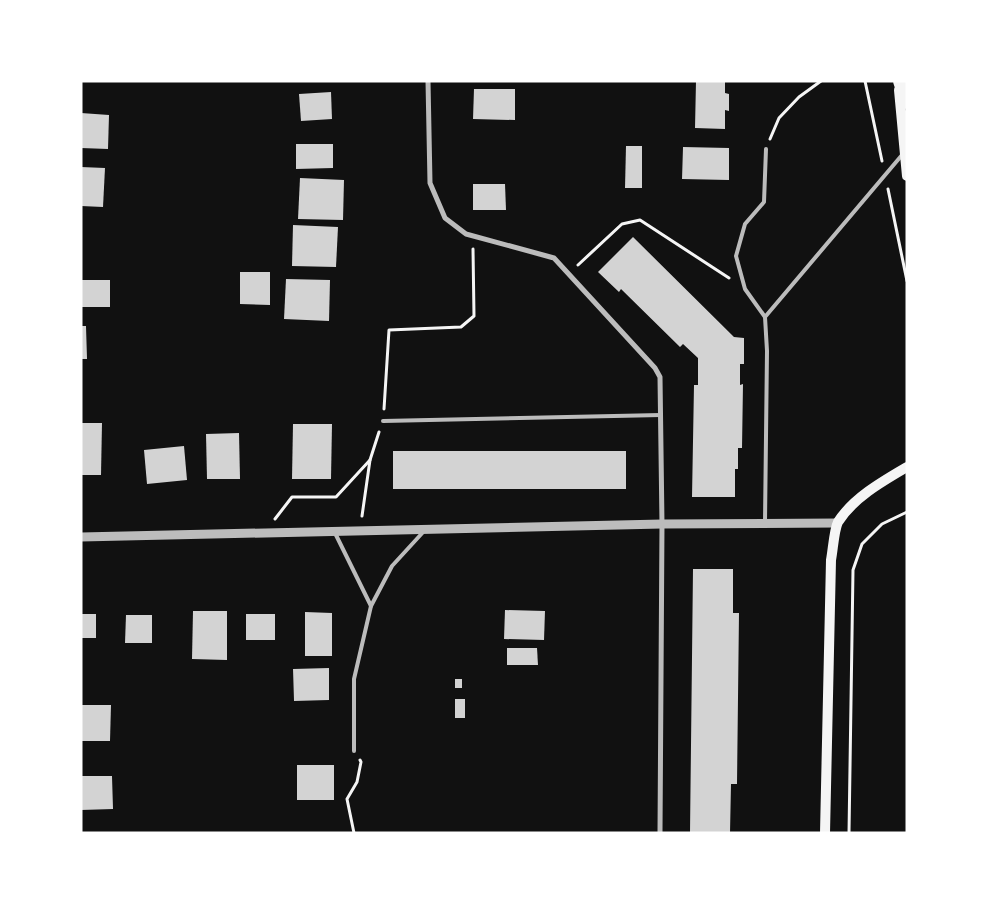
<svg xmlns="http://www.w3.org/2000/svg" width="988" height="914" viewBox="0 0 988 914" font-family="'Fira Sans Condensed',sans-serif">
	<rect width="100%" height="100%" fill="#111"/>
	<g fill="#d3d3d3">
		<path d="M696,81H725V93L729,94V111L725,110V129L695,128Z"/>
		<path d="M474,89H515V120L473,119Z"/>
		<path d="M331,92L332,119L301,121L299,94Z"/>
		<path d="M81,113L109,115L108,149L81,148Z"/>
		<path d="M296,144H333V168L296,169Z"/>
		<path d="M626,146H642V188H625Z"/>
		<path d="M683,147L729,148V180L682,179Z"/>
		<path d="M81,167L105,168L103,207L81,206Z"/>
		<path d="M300,178L344,180L343,220L298,219Z"/>
		<path d="M473,184H505L506,210H473Z"/>
		<path d="M293,225L338,227L336,267L292,266Z"/>
		<path d="M633,237L734,337L744,338V364H740V385L743,384L742,448H738V469H735V497H692L694,385H698V358L683,344L680,347L621,289L619,292L598,272Z"/>
		<path d="M240,272H270V305L240,304Z"/>
		<path d="M286,279L330,280L329,321L284,319Z"/>
		<rect x="81" y="280" width="29" height="27"/>
		<path d="M81,326H86L87,359H81Z"/>
		<path d="M81,423H102L101,475H81Z"/>
		<path d="M293,424H332L331,479H292Z"/>
		<path d="M239,433L240,479H207L206,434Z"/>
		<path d="M184,446L187,480L147,484L144,450Z"/>
		<rect x="393" y="451" width="233" height="38"/>
		<path d="M693,569H733V613H739L737,784H731L730,833H690Z"/>
		<path d="M505,610L545,611L544,640L504,639Z"/>
		<path d="M193,611H227V660L192,659Z"/>
		<path d="M305,612L332,613V656H305Z"/>
		<rect x="81" y="614" width="15" height="24"/>
		<rect x="246" y="614" width="29" height="26"/>
		<path d="M126,615H152V643H125Z"/>
		<path d="M507,648H537L538,665H507Z"/>
		<path d="M329,668V700L294,701L293,669Z"/>
		<rect x="455" y="679" width="7" height="9"/>
		<rect x="455" y="699" width="10" height="19"/>
		<path d="M81,705H111L110,741H81Z"/>
		<rect x="297" y="765" width="37" height="35"/>
		<path d="M81,776H112L113,809L81,810Z"/>
	</g>
	<g fill="none" stroke-linecap="round" stroke-linejoin="round">
		<g stroke="#f5f5f5" stroke-width="3">
			<path d="M865,81L882,161"/>
			<path d="M770,139L779,118L799,97L821,81"/>
			<path d="M888,189L907,281"/>
			<path d="M578,265L622,224L640,220L729,278"/>
			<path d="M384,409L389,330L461,327L474,316L473,249"/>
			<path d="M362,516L370,460"/>
			<path d="M275,519L292,497H336L370,460L379,432"/>
			<path d="M354,833L347,799L357,782L361,762L360,760"/>
			<path d="M849,833L853,570L862,544L882,524L907,512"/>
		</g>
		<g stroke="#bcbcbc" stroke-width="4">
			<path d="M765,317L902,155"/>
			<path d="M383,421L661,415"/>
			<path d="M765,522L767,351L765,317L745,289L736,256L745,224L764,202L766,149"/>
			<path d="M334,531L371,606L392,566L425,530"/>
			<path d="M354,751V679L371,606"/>
		</g>
		<path stroke="#bcbcbc" stroke-width="5" d="M428,81L430,183L445,218L466,234L554,258L655,368L660,377L662,524L660,833"/>
		<path stroke="#bcbcbc" stroke-width="9" d="M81,537L662,524L837,523"/>
		<g stroke="#f5f5f5" stroke-width="10">
			<path d="M899,90L907,176"/>
			<path d="M825,833L831,560C833,550 834,530 838,522C853,498 883,481 907,467"/>
		</g>
		<path stroke="#f5f5f5" stroke-width="14" d="M900,81L907,102"/>
	</g>
	<rect width="988" height="914" fill="none" stroke="#ffffff" stroke-width="165"/>
</svg>
